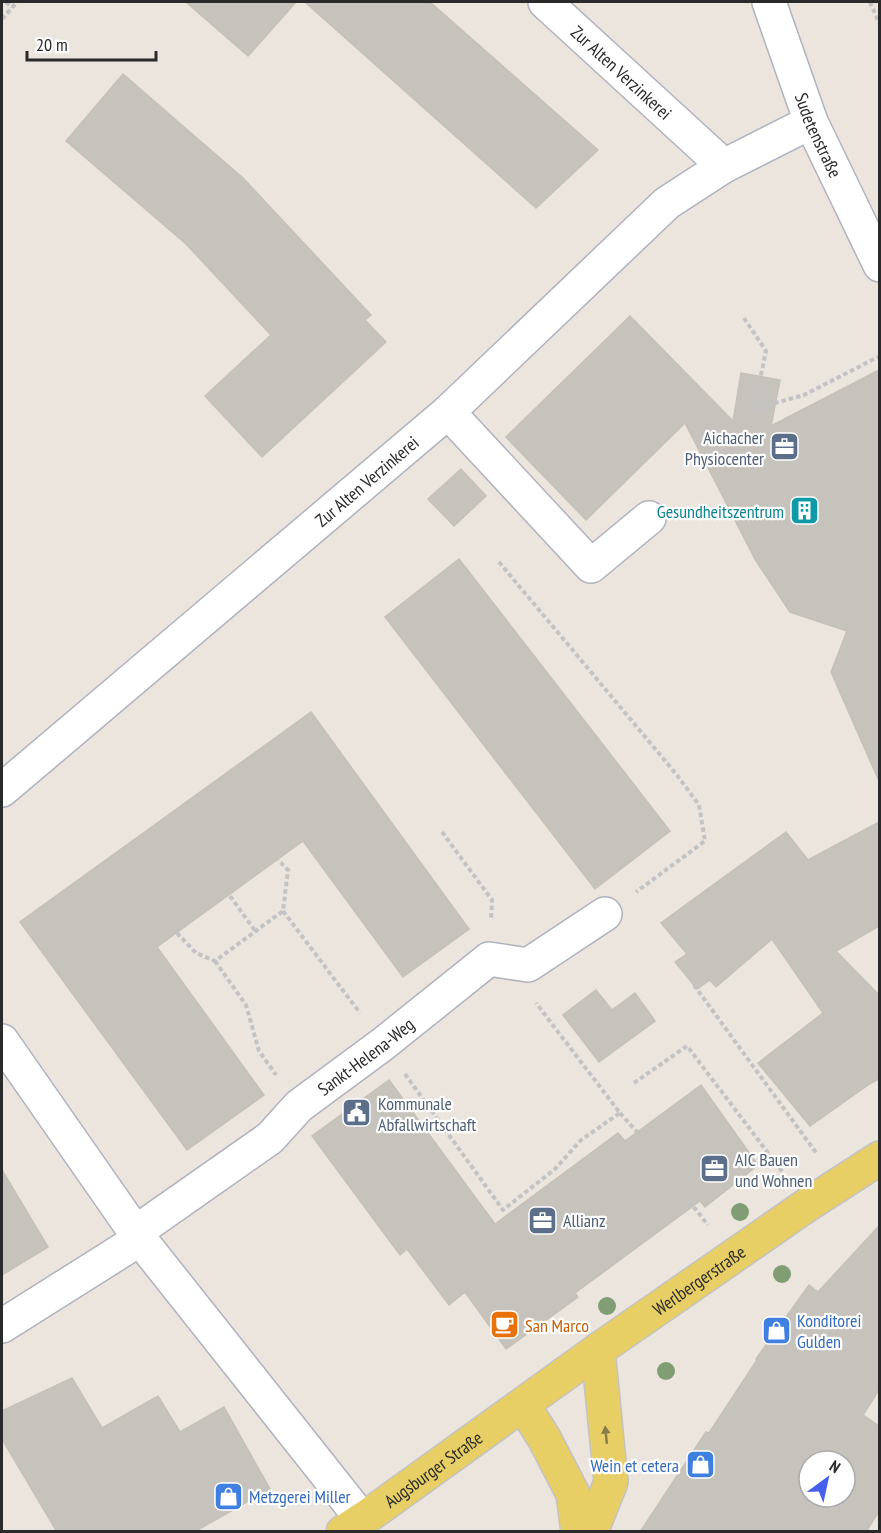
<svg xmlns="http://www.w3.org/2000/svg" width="881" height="1533" viewBox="0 0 881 1533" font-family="'PT Sans Narrow',sans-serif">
	<rect width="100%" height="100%" fill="#ebe5dd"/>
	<g fill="#c6c2bc" stroke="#c6c1b6" stroke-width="1.5" fill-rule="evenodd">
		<path d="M186,2H296L248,56Z"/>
		<path d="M305,2H430L598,150L536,208Z"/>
		<path d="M123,74L243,178L371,315L365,320L386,342L262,457L205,396L271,335L186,244L66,141Z"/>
		<path d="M630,316L733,421L741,373L780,380L771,426L879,370V781L831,672L847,631L790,612L756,561L685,423L586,520L506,437Z"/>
		<path d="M461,469L486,496L454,526L428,499Z"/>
		<path d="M459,559L670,831L595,889L385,617Z"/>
		<path d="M311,712L469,929L403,977L303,841L157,947L264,1095L187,1150L20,922Z"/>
		<path d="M879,822V926L836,951L879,995V1079L871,1083L810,1126L758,1063L823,1013L772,939L716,987L710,980L697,989L675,962L687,954L661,923L786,832L808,860Z"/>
		<path d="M596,990L612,1010L635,993L655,1021L599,1062L563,1015Z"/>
		<path d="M389,1080L495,1224L618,1133L625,1141L701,1085L758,1165L705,1207L700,1201L575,1293L578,1297L506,1349L465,1292L449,1305L407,1249L400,1255L312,1136Z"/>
		<path d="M2,1170L48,1247L2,1275Z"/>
		<path d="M879,1226V1390L863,1415L879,1426V1511L866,1532H640L706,1432L709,1433L757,1360L756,1359L809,1285L818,1292ZM809,1461H845V1497H809Z"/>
		<path d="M72,1378L102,1428L158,1396L180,1432L224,1407L270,1489L194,1532H57L2,1439V1411Z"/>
	</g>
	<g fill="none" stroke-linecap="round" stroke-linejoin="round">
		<defs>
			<g id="minor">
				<path id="s1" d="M545,2L724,166L811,122"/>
				<path id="s2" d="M769,2L811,122L880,265"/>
				<path d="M448,412L591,566L649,518"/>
				<path id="s3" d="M2,790L448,412L667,203L724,166"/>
				<path d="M2,1041L140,1239L362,1519"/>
				<path id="s4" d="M136,1232L270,1138L299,1106L383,1044L489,959L528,965L605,914"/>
				<path d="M2,1326L140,1239"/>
			</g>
			<g id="major">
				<path d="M523,1405L544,1438L573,1494L578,1532"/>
				<path id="s5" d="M343,1532L372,1513L598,1350L807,1205L880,1158"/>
				<path d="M591,1532L611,1482L598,1350"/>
			</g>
		</defs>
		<use href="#minor" stroke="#b0b2bd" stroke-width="36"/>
		<use href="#major" stroke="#c3c3c3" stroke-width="36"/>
		<g stroke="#c3c3c3" stroke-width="4" stroke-dasharray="4.5 3" stroke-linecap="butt">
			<path d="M6,2L12,7"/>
			<path d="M870,2L880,25"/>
			<path d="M2,19L17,2"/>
			<path d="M744,318L766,351L754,409L804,395L880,356"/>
			<path d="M499,562L677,775L699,805L705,841L636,892"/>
			<path d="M442,832L492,900L491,919"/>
			<path d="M230,896L256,932"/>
			<path d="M283,911L360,1013"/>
			<path d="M177,933L196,953L215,961L283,911L288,870L278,860"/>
			<path d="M215,961L246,1005L259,1051L276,1075"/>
			<path d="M694,985L817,1154"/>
			<path d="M405,1074L503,1210L555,1169L581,1140L620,1113L536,1003"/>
			<path d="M634,1083L687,1046L784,1174"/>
			<path d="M620,1113L637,1132"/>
			<path d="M689,1201L708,1225"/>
		</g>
		<use href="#minor" stroke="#fff" stroke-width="33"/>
		<use href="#major" stroke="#e7ce65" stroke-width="33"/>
	</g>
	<g fill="#819d74">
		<circle cx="740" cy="1212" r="9"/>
		<circle cx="782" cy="1274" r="9"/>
		<circle cx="607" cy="1306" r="9"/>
		<circle cx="666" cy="1371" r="9"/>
	</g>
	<defs><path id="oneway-solid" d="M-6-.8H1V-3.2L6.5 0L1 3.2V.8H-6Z" transform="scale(1.5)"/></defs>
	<use fill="#887c48" href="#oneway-solid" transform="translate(606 1435) rotate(-96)"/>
	<defs>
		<symbol id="office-square" viewBox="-11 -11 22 22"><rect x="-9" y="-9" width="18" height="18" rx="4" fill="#5c6f8a" stroke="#fff"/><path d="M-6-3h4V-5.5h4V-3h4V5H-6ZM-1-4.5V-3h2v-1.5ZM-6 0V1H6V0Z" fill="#fff"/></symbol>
		<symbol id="building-square" viewBox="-11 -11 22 22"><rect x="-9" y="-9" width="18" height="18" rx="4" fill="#0f9aa8" stroke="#fff"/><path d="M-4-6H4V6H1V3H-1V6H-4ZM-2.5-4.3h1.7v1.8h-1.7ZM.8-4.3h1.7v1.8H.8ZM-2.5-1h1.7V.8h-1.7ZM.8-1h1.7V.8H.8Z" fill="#fff"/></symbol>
		<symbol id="civic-square" viewBox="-11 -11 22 22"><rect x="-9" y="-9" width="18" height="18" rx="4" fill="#5c6f8a" stroke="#fff"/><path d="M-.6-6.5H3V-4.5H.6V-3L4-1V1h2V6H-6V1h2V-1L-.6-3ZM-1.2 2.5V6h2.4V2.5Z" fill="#fff"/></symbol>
		<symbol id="cafe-square" viewBox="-11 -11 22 22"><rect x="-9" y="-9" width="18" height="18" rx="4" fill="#e8710a" stroke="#fff"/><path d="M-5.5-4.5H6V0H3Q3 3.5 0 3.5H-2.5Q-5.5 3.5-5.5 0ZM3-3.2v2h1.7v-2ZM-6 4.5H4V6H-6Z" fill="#fff"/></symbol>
		<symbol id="shop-square" viewBox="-11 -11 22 22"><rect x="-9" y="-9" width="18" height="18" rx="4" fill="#3f7fe0" stroke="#fff"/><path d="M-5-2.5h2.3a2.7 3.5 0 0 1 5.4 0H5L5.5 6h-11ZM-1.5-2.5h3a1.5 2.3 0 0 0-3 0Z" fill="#fff"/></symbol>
	</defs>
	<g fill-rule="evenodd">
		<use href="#office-square" x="768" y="430" width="33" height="33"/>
		<use href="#building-square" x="788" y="494" width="33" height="33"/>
		<use href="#civic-square" x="340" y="1096" width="33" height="33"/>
		<use href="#office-square" x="698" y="1152" width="33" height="33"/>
		<use href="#office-square" x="526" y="1204" width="33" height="33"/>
		<use href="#cafe-square" x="488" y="1308" width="33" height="33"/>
		<use href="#shop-square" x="760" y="1314" width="33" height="33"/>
		<use href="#shop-square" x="684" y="1448" width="33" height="33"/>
		<use href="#shop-square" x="212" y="1480" width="33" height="33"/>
	</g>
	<g text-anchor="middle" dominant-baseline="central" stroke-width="4.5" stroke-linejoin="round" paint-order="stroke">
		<g font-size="18" fill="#2a2a2a" stroke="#fff">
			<text stroke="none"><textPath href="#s1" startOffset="104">Zur Alten Verzinkerei</textPath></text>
			<text stroke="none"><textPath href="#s2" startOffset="142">Sudetenstraße</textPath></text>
			<text stroke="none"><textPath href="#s3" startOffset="478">Zur Alten Verzinkerei</textPath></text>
			<text stroke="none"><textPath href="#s4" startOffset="290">Sankt-Helena-Weg</textPath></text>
			<text stroke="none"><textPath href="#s5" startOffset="436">Werlbergerstraße</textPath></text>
			<text stroke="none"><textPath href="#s5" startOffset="110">Augsburger Straße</textPath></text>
		</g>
		<g font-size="18" fill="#4e5e75" stroke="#fff" text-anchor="start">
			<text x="764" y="437" text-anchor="end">Aichacher<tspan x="764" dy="21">Physiocenter</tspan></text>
			<text x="378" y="1103">Kommunale<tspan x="378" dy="21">Abfallwirtschaft</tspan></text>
			<text x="735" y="1159">AIC Bauen<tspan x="735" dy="21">und Wohnen</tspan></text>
			<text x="563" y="1220">Allianz</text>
		</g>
		<g font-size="18" fill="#0d838f" stroke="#fff" text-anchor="end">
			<text x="784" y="511">Gesundheitszentrum</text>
		</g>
		<g font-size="18" fill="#366cbe" stroke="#fff" text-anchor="start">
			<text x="797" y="1320">Konditorei<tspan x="797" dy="21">Gulden</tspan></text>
			<text x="679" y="1465" text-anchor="end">Wein et cetera</text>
			<text x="249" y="1496">Metzgerei Miller</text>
		</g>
		<g font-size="18" fill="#c56008" stroke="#fff" text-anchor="start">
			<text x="525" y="1325">San Marco</text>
		</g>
	</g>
	<rect width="881" height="1533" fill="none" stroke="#2a2a2a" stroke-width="6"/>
	<g transform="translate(827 1479) rotate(33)"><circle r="28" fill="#ffffff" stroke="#aaaaaa" stroke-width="1.5"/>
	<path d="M0-4.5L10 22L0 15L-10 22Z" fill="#475fee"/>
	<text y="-9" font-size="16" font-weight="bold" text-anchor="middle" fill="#2a2a2a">N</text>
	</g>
	<path d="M27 51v9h129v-9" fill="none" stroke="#2a2a2a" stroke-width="3"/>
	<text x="36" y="51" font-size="18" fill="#2a2a2a" stroke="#ffffff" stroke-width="4.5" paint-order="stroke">20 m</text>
</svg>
